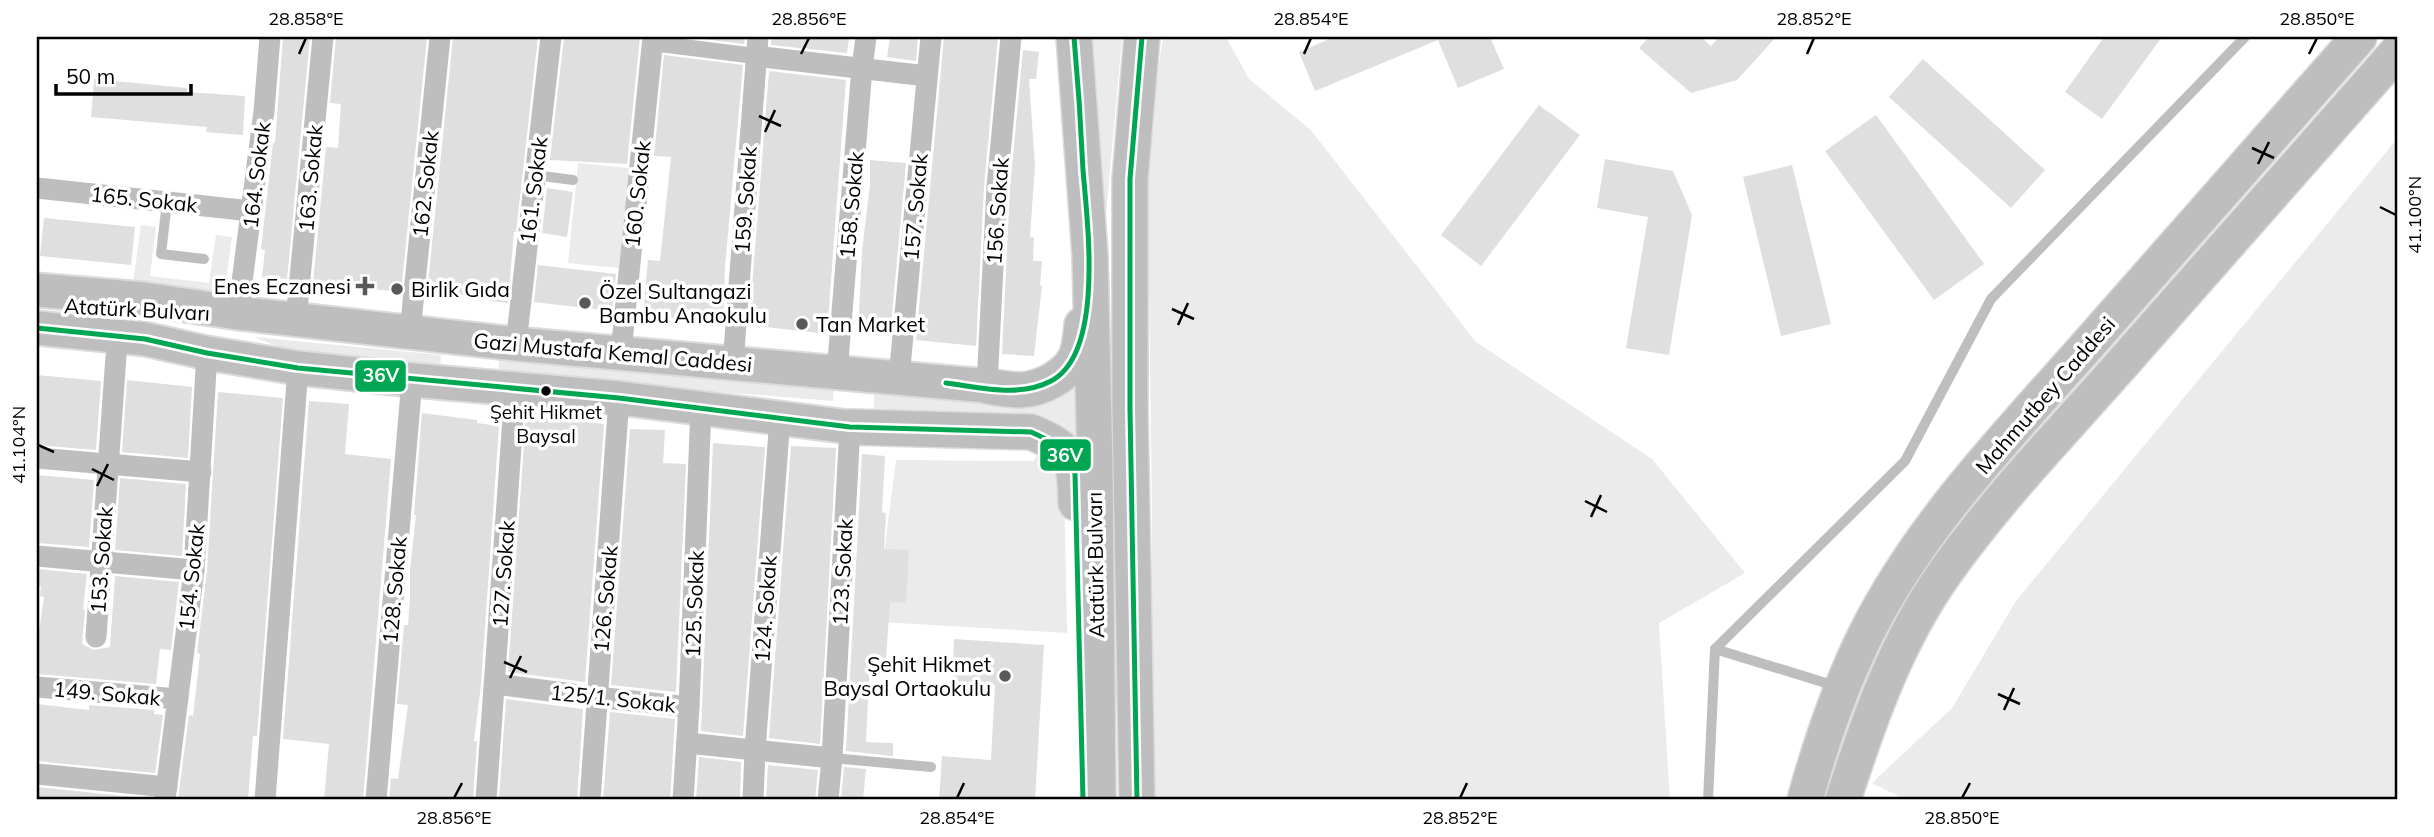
<svg xmlns="http://www.w3.org/2000/svg" width="2434" height="837" viewBox="0 0 2434 837" font-family="Mulish,sans-serif">
	<rect width="100%" height="100%" fill="#fff"/>
	<g fill="#ebebeb">
		<path d="M1089,37H1122L1104,238Z"/>
		<path d="M1163,37H1226L1249,79L1310,129L1476,342L1652,459L1745,573L1659,623L1670,800H1151L1152,509L1147,145Z"/>
		<path d="M2397,139V800H1906L1872,783L1952,708L2016,601Z"/>
		<path d="M578,163L629,168L619,268L568,263Z"/>
		<path d="M141,225L156,227L150,276L209,283L216,235L232,237L224,295L133,283Z"/>
		<path d="M254,337L441,355L440,368L279,347Z"/>
		<path d="M499,361L834,389L833,401L498,374Z"/>
		<path d="M1080,385L1081,451L874,411V393L1041,400L1063,396Z"/>
		<path d="M1039,452L1053,459L1064,481L1067,633L880,622L885,546L896,460L1034,461Z"/>
	</g>
	<g fill="#dfdfdf">
		<path d="M283,37H310L287,279L262,277L265,250L261,249L273,143H275Z"/>
		<path d="M336,37H427L401,292L313,283L326,147L338,148L341,104L330,103Z"/>
		<path d="M453,37H538L516,232H514L508,303L488,301L487,297L427,293Z"/>
		<path d="M564,37H640L627,164L550,160Z"/>
		<path d="M686,37H745L744,44Z"/>
		<path d="M771,37H849L847,53L771,45Z"/>
		<path d="M890,37H918L916,61L887,57Z"/>
		<path d="M944,37H998L984,186L976,346L916,340Z"/>
		<path d="M1334,37H1490L1504,69L1458,88L1438,40L1315,91L1299,52Z"/>
		<path d="M1649,37H1701L1711,46L1719,37H1776L1737,80L1691,93L1639,48Z"/>
		<path d="M2104,37H2162L2102,119L2065,92Z"/>
		<path d="M1023,50L1039,52L1036,79H1029L1035,166L1030,237L1034,238L1033,261H1042L1040,285L1042,286L1034,356L1002,354L1010,188Z"/>
		<path d="M664,55L743,65L725,267L723,322L643,315L648,260L660,261L671,157L654,156Z"/>
		<path d="M1923,59L2045,170L2011,208L1889,97Z"/>
		<path d="M769,71L846,80L827,334L749,325Z"/>
		<path d="M94,79L187,88V92L245,96L243,135L206,132L207,127L91,117Z"/>
		<path d="M1539,105L1580,135L1481,266L1441,235Z"/>
		<path d="M1876,115L1984,264L1934,300L1825,151Z"/>
		<path d="M1605,159L1673,171L1692,215L1669,355L1626,348L1648,217L1597,208Z"/>
		<path d="M870,160L906,163L890,336L858,334L862,251L870,184Z"/>
		<path d="M1792,165L1831,324L1781,336L1743,177Z"/>
		<path d="M547,188L573,192L567,237L542,233Z"/>
		<path d="M44,218L135,227L131,265L40,256Z"/>
		<path d="M538,265L616,274L612,311L534,302Z"/>
		<path d="M37,375L101,381L96,450L37,445Z"/>
		<path d="M127,380L192,387L188,458L122,452Z"/>
		<path d="M218,392L283,398L257,736H253L248,800H178L189,715L193,716L200,654L197,653L207,571Z"/>
		<path d="M309,401L349,404L345,454L391,459L363,800H324L329,744L283,739Z"/>
		<path d="M422,413L477,420V423L499,426L481,685L474,741H477L473,800H389L391,778L398,779L408,705L397,704L404,625H408L410,597V570L416,515H414Z"/>
		<path d="M526,415L604,424L585,682L508,672Z"/>
		<path d="M630,429L665,430L663,463L686,464L676,692L611,685Z"/>
		<path d="M713,443L765,447L743,736L701,731Z"/>
		<path d="M791,446L836,448L820,744L769,738Z"/>
		<path d="M862,454L885,456L882,512L886,513L884,549L909,550L906,603L890,602L886,658L870,657L866,742L893,743V756L846,751Z"/>
		<path d="M37,475L94,480L89,547L37,543Z"/>
		<path d="M120,478L186,484L182,556L115,550Z"/>
		<path d="M37,569L87,574L83,609L85,610L82,644L94,650L110,647L115,576L179,582L171,650L160,649L156,684L37,674V645L44,597L40,596L41,586H37Z"/>
		<path d="M954,639L1044,645L1035,800H939L942,756L991,760L995,685L952,682Z"/>
		<path d="M506,699L583,709L577,800H499Z"/>
		<path d="M37,704L89,710V705L154,710V714L163,715L155,773L37,761Z"/>
		<path d="M610,712L675,719L670,800H603Z"/>
		<path d="M699,757L741,762L740,800H696Z"/>
		<path d="M768,765L818,770L815,800H766Z"/>
		<path d="M844,767L866,769L863,800H841Z"/>
		<path d="M37,787L152,799V800H37Z"/>
	</g>
	<g fill="none" stroke-linecap="round" stroke-linejoin="round">
		<defs>
			<g id="primary">
				<path d="M37,290L144,299L238,313L516,344L987,386"/>
				<path d="M37,328L145,339L207,353L298,368L412,380L619,398L850,427"/>
			</g>
			<g id="trunk">
				<path d="M1074,37L1090,255L1095,466L1098,800"/>
				<path d="M987,386C998,388 1010,390 1021,390C1041,389 1067,376 1076,357C1080,348 1081,335 1082,325"/>
				<path d="M850,427L1031,432C1073,449 1075,460 1076,503"/>
				<path d="M1137,800L1130,409V179L1142,37"/>
				<path d="M1805,800C1821,742 1840,686 1867,632C1926,515 2022,421 2107,323C2191,228 2275,132 2359,37"/>
				<path d="M1843,800C1868,722 1896,642 1944,574C1996,500 2061,433 2121,365C2213,260 2305,156 2397,52"/>
			</g>
		</defs>
		<use href="#primary" stroke="#dbdbdb" stroke-width="37"/>
		<use href="#trunk" stroke="#dbdbdb" stroke-width="38"/>
		<g stroke="#bebebe" stroke-width="10">
			<path d="M535,175L573,180"/>
			<path d="M167,202L161,254L204,259"/>
			<path d="M1839,687L1715,649L1905,461L1991,299L2245,37"/>
			<path d="M832,758L931,767"/>
			<path d="M1708,800L1715,649"/>
		</g>
		<path stroke="#bebebe" stroke-width="16" d="M652,43L755,56"/>
		<g stroke="#bebebe" stroke-width="21">
			<path d="M755,56L927,76"/>
			<path d="M37,188L251,211"/>
			<path d="M238,313L264,111L270,37"/>
			<path d="M296,320L323,37"/>
			<path d="M410,332L440,37"/>
			<path d="M516,344L551,37"/>
			<path d="M621,352L653,37"/>
			<path d="M733,364L758,37"/>
			<path d="M837,373L862,68L866,37"/>
			<path d="M899,378L931,37"/>
			<path d="M987,386L997,187L1011,37"/>
			<path d="M37,458L201,472"/>
			<path d="M37,556L194,570"/>
			<path d="M96,637L116,356"/>
			<path d="M495,684L596,697L689,707"/>
			<path d="M37,687L178,699"/>
			<path d="M687,743L832,758"/>
			<path d="M37,774L167,787"/>
			<path d="M165,800L194,570L207,353"/>
			<path d="M265,800L298,368"/>
			<path d="M376,800L412,380"/>
			<path d="M486,800L515,390"/>
			<path d="M590,800L619,398"/>
			<path d="M683,800L689,707L701,407"/>
			<path d="M753,800L755,750L780,418"/>
			<path d="M828,800L832,758L850,427"/>
		</g>
		<use href="#primary" stroke="#bebebe" stroke-width="33"/>
		<use href="#trunk" stroke="#bebebe" stroke-width="35"/>
		<defs>
			<g id="bus-1">
				<path d="M37,328L145,339L207,353L298,368L619,398L850,427L1031,432C1052,441 1068,451 1075,474L1083,800"/>
				<path d="M946,383C979,387 1019,398 1051,381C1105,353 1087,220 1083,170C1081,125 1078,81 1074,37"/>
				<path d="M1137,800L1130,409V179L1142,37"/>
			</g>
		</defs>
		<use href="#bus-1" stroke="#fff" stroke-width="10"/>
		<use href="#bus-1" stroke="#00a651" stroke-width="5"/>
	</g>
	<path fill="none" stroke="#000" stroke-width="2.5" d="M299,54L306,38M801,54L809,38M1304,54L1311,38M1807,54L1814,38M2309,54L2317,38M759,116L781,126M765,132L775,110M2252,148L2274,158M2258,164L2269,142M2380,207L2396,215M1172,309L1194,319M1178,325L1188,303M38,445L54,452M92,469L114,480M97,486L108,464M1585,501L1607,512M1591,517L1601,495M504,662L527,672M510,678L521,656M1998,694L2020,704M2004,710L2014,688M454,798L462,783M957,798L964,783M1460,798L1467,783M1962,798L1970,783"/>
	<g fill="#595959" stroke="#fff" stroke-width="2.5">
		<path d="M361.5 275.5h7v7h7v7h-7v7h-7v-7h-7v-7h7z"/>
		<circle cx="397" cy="289" r="7"/>
		<circle cx="585" cy="303" r="7"/>
		<circle cx="802" cy="324" r="7"/>
		<circle cx="1005" cy="676" r="7"/>
	</g>
	<circle fill="#000" stroke="#fff" stroke-width="2.5" cx="546" cy="391" r="6"/>
	<g text-anchor="middle" dominant-baseline="central" stroke-width="7" stroke-linejoin="round" paint-order="stroke">
		<g font-size="19" fill="#000" stroke="#fff">
			<text x="546" y="412">Şehit Hikmet<tspan x="546" dy="24">Baysal</tspan></text>
		</g>
		<g font-size="21" fill="#000" stroke="#fff">
			<text transform="translate(256 175) rotate(-83)">164. Sokak</text>
			<text transform="translate(310 178) rotate(-85)">163. Sokak</text>
			<text transform="translate(425 184) rotate(-84)">162. Sokak</text>
			<text transform="translate(533 190) rotate(-83)">161. Sokak</text>
			<text transform="translate(637 194) rotate(-84)">160. Sokak</text>
			<text transform="translate(144 199) rotate(6)">165. Sokak</text>
			<text transform="translate(745 200) rotate(-86)">159. Sokak</text>
			<text transform="translate(851 205) rotate(-85)">158. Sokak</text>
			<text transform="translate(915 207) rotate(-85)">157. Sokak</text>
			<text transform="translate(997 211) rotate(-86)">156. Sokak</text>
			<text transform="translate(137 309) rotate(3)">Atatürk Bulvarı</text>
			<text transform="translate(613 352) rotate(5)">Gazi Mustafa Kemal Caddesi</text>
			<text transform="translate(2045 395) rotate(-49)">Mahmutbey Caddesi</text>
			<text transform="translate(101 560) rotate(-86)">153. Sokak</text>
			<text transform="translate(1095 565) rotate(-91)">Atatürk Bulvarı</text>
			<text transform="translate(842 572) rotate(-87)">123. Sokak</text>
			<text transform="translate(503 574) rotate(-86)">127. Sokak</text>
			<text transform="translate(191 577) rotate(-84)">154. Sokak</text>
			<text transform="translate(394 590) rotate(-85)">128. Sokak</text>
			<text transform="translate(605 599) rotate(-85)">126. Sokak</text>
			<text transform="translate(694 604) rotate(-88)">125. Sokak</text>
			<text transform="translate(765 609) rotate(-86)">124. Sokak</text>
			<text transform="translate(107 693) rotate(5)">149. Sokak</text>
			<text transform="translate(613 698) rotate(6)">125/1. Sokak</text>
		</g>
		<g font-size="21" fill="#000" stroke="#fff" text-anchor="start">
			<text x="351" y="286" text-anchor="end">Enes Eczanesi</text>
			<text x="411" y="289">Birlik Gıda</text>
			<text x="599" y="291">Özel Sultangazi<tspan x="599" dy="24">Bambu Anaokulu</tspan></text>
			<text x="816" y="324">Tan Market</text>
			<text x="991" y="664" text-anchor="end">Şehit Hikmet<tspan x="991" dy="24">Baysal Ortaokulu</tspan></text>
		</g>
	</g>
	<g stroke="#fff" stroke-width="2.5">
		<rect x="354" y="359" width="53" height="34" rx="7" fill="#00a651"/>
		<rect x="1039" y="438" width="53" height="34" rx="7" fill="#00a651"/>
	</g>
	<g font-size="19" text-anchor="middle" font-weight="bold" fill="#fff">
		<text x="381" y="382">36V</text>
		<text x="1065" y="462">36V</text>
	</g>
	<rect width="2434" height="837" fill="none" stroke="#ffffff" stroke-width="77"/>
	<path d="M56 84v10h135v-10" fill="none" stroke="#000000" stroke-width="3.5"/>
	<text x="66" y="84" font-size="21" fill="#000000" stroke="#ffffff" stroke-width="5" paint-order="stroke">50 m</text>
	<rect x="38" y="38" width="2358" height="760" fill="none" stroke="#000" stroke-width="2.5"/>
	<g font-size="18" text-anchor="middle" fill="#000">
		<text x="306" y="25">28.858°E</text>
		<text x="809" y="25">28.856°E</text>
		<text x="1311" y="25">28.854°E</text>
		<text x="1814" y="25">28.852°E</text>
		<text x="2317" y="25">28.850°E</text>
		<text transform="translate(2415 215) rotate(-90)" y="6">41.100°N</text>
		<text transform="translate(19 445) rotate(-90)" y="6">41.104°N</text>
		<text x="454" y="824">28.856°E</text>
		<text x="957" y="824">28.854°E</text>
		<text x="1460" y="824">28.852°E</text>
		<text x="1962" y="824">28.850°E</text>
	</g>
</svg>
